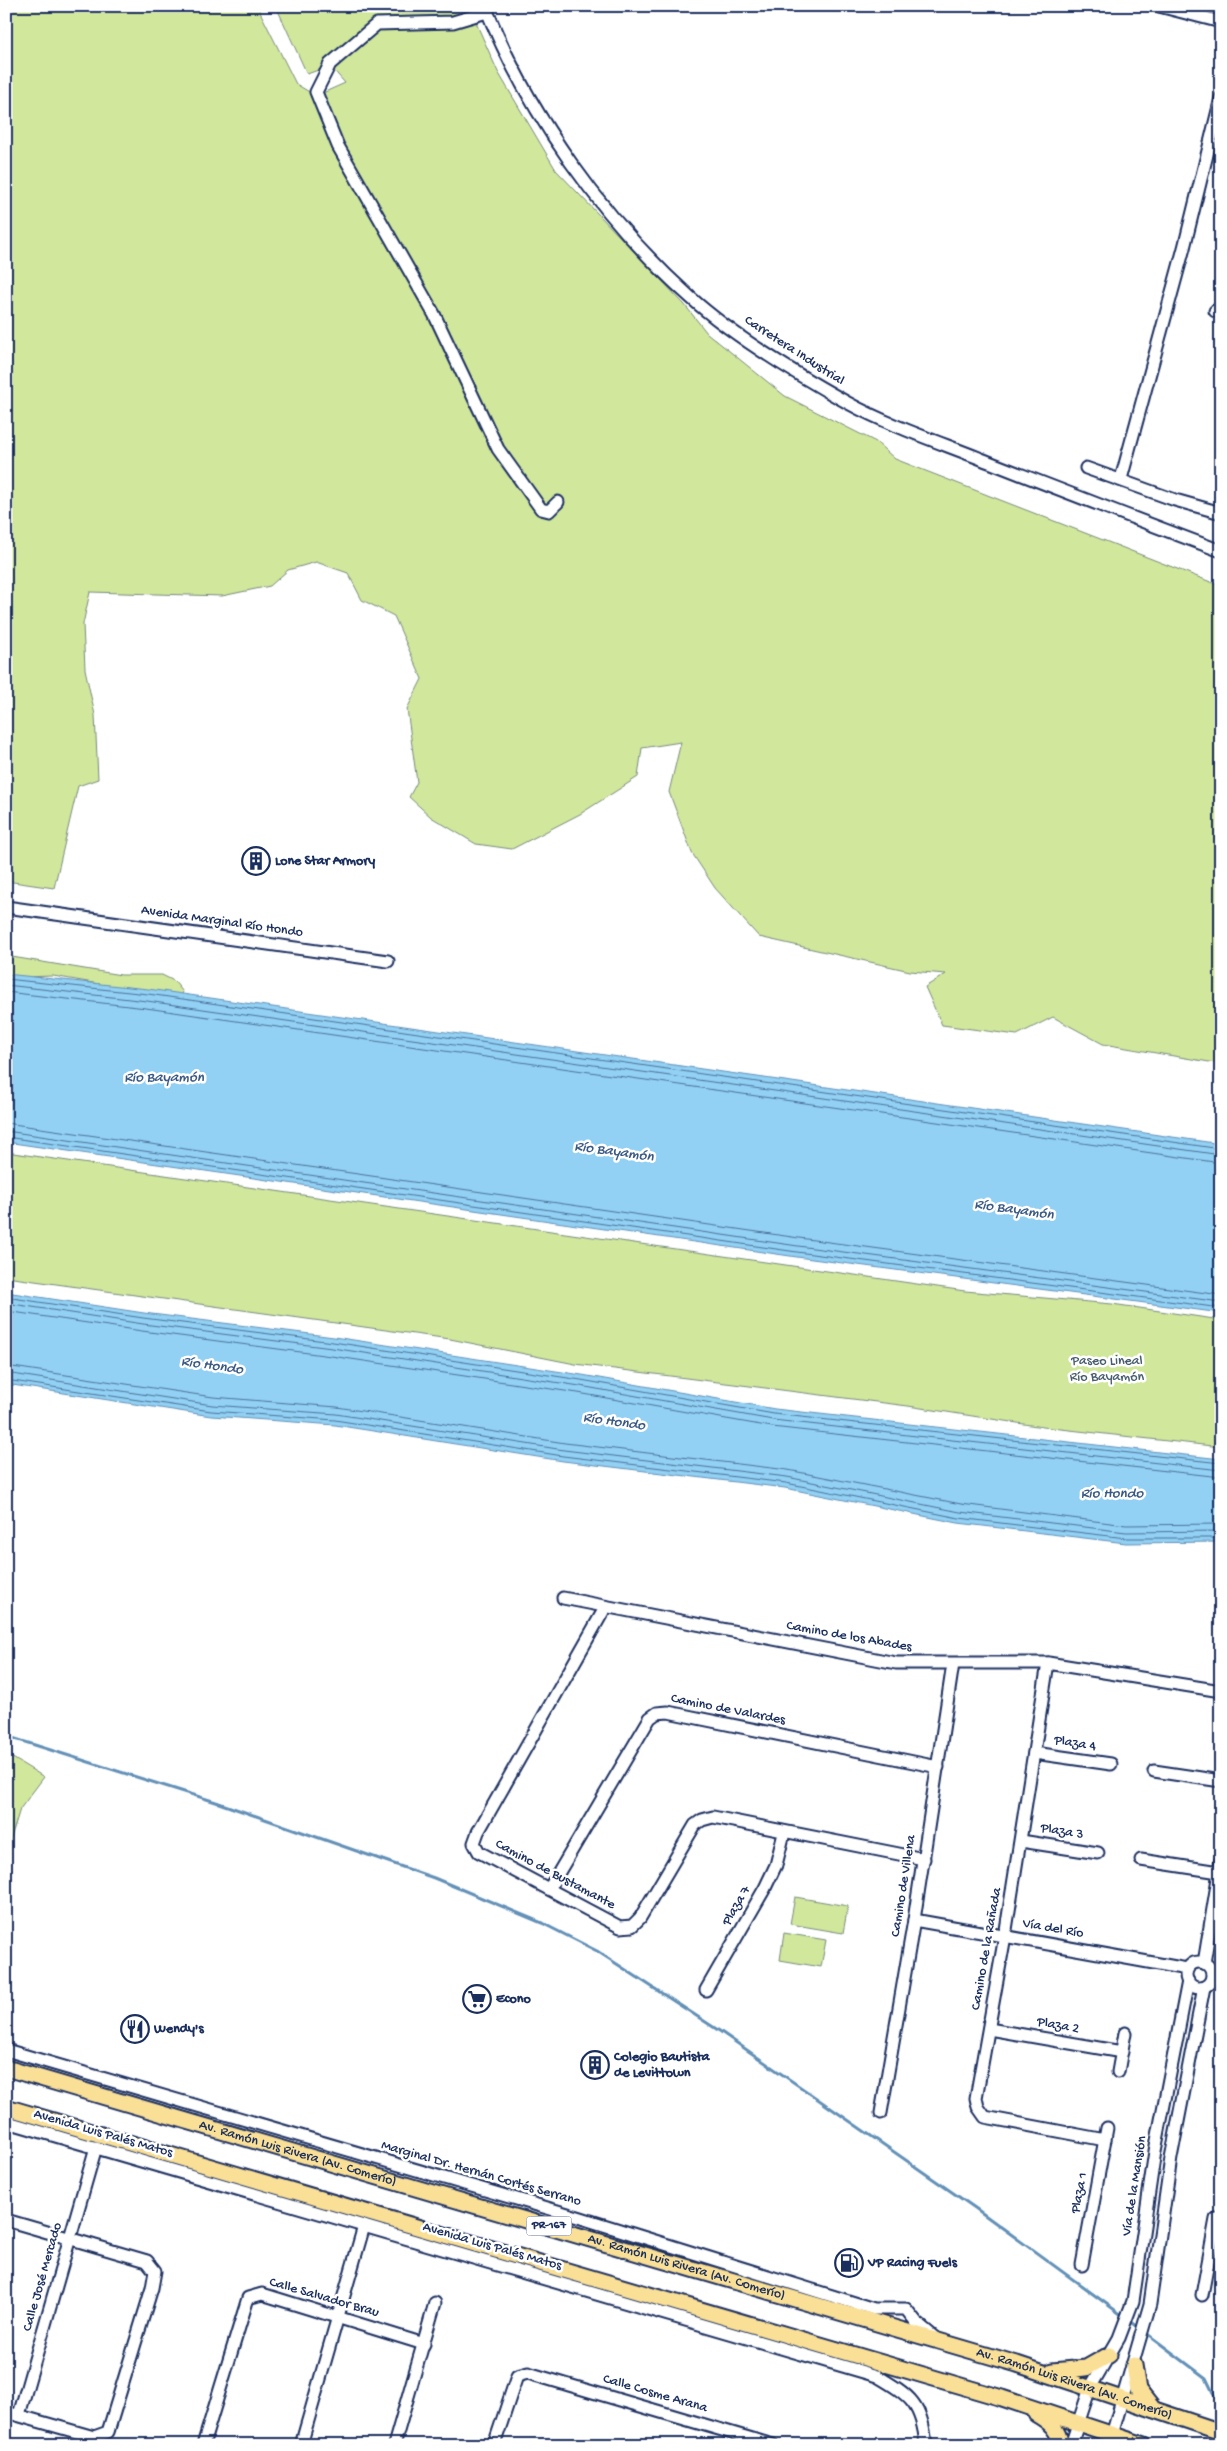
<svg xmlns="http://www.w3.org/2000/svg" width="1227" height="2451" viewBox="0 0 1227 2451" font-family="'Gochi Hand',sans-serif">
	<rect width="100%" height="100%" fill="#fff"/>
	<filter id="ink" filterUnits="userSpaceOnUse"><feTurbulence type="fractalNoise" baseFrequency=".02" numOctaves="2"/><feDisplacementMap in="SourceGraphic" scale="10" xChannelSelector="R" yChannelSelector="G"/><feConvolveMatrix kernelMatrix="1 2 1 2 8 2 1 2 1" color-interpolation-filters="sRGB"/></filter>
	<g filter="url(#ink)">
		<g fill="#d1e79c" stroke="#768b7d">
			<path d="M6,6H257L296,84L316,96L345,83L330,66L307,74L276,6H476L477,25L498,72L556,170L684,304L707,333L785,396L876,442L895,459L1221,586V1064L1103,1044L1053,1017L1017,1035L942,1025L925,987L946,974L910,971L759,937L715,888L692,853L669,792L681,742L642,748L638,777L580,814L512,849L476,844L431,817L409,797L417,782L407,709L422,679L394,616L362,600L348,573L316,562L288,570L270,586L222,596L90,592L83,624L85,669L95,715L98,779L78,786L54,888L6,881Z"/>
			<path d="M6,956L121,975H162L174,981L183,992L180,998L53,976L22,977L6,974Z"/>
			<path d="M6,1152L965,1291L1112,1304L1221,1320V1447L1043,1427L908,1406L575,1364L450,1339L6,1277Z"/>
			<path d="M6,1754L44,1777L20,1809L6,1854Z"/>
			<path d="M795,1897L848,1906L843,1933L790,1924Z"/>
			<path d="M784,1933L826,1940L821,1967L780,1960Z"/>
		</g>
		<g fill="#92d1f3" stroke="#6290b7">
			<path d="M6,974L148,989L1221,1144V1313L797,1257L6,1142Z"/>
			<path d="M6,1292L144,1313L334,1337L582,1375L775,1409L1221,1459V1542L1126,1543L958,1523L785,1488L563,1461L335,1425L211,1416L6,1384Z"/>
		</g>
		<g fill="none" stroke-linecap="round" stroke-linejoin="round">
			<g stroke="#4b709a" stroke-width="1">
				<path d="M6,979L148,994L1221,1149"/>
				<path d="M6,985L147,1001L1221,1155"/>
				<path d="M6,992L146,1008L1221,1163"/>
				<path d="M6,1123L799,1238L1221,1295"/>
				<path d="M6,1131L798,1246L1221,1302"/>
				<path d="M6,1137L797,1252L1221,1308"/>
				<path d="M6,1297L143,1318L333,1342L581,1380L774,1414L1221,1463"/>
				<path d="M6,1303L143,1324L332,1348L580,1386L773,1420L1221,1470"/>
				<path d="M6,1311L142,1331L331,1356L578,1393L772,1427L1221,1477"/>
				<path d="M6,1366L213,1397L337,1407L565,1443L788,1470L961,1504L1126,1525L1221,1524"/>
				<path d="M6,1373L212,1405L336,1414L564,1450L787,1477L960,1512L1126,1532L1221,1531"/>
				<path d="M6,1380L211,1411L335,1420L563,1456L786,1483L959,1518L1126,1538H1221"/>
			</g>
			<g stroke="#6290b7" stroke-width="3">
				<path d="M6,1736L216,1802L434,1878L542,1923L597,1951L721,2032L975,2208L1141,2329"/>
				<path d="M1146,2333L1206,2378L1221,2409"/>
			</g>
			<defs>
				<g id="minor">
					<path d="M485,6C528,114 603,219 690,297C734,337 796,374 848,403C892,427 942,443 989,462C1066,492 1143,522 1221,551"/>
					<path d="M1159,6L1221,22"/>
					<path d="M487,12L453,22L377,24L330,64L316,92L338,146L434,314L498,449L541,509L549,511L558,502"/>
					<path d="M1215,311L1221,312"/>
					<path d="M1086,468L1175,500L1221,513"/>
					<path d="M1121,479L1184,248L1221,98"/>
					<path d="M6,907L388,961"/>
					<path d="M563,1598L896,1663H1048L1221,1691"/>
					<path d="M605,1608L478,1832L474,1843L479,1852L620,1927L632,1926L640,1918L695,1825L702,1820L713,1817L924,1859"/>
					<path d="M1048,1663L1005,1936L976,2098L978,2107L985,2117L1105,2140"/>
					<path d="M1034,1753L1111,1764"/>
					<path d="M1154,1771L1221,1781"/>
					<path d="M1021,1841L1098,1853"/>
					<path d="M1141,1860L1219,1872"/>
					<path d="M549,1889L650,1718L657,1713L668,1712L938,1767"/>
					<path d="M914,1920L1187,1969"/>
					<circle cx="1199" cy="1975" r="13"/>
					<path d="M1204,1963L1221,1860"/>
					<path d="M706,1990L765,1888L776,1865L784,1833"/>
					<path d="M989,2029L1122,2052"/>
					<path d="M6,2050L578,2217L874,2309H906L917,2323L935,2338"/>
					<path d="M1118,2072L1125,2033"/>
					<path d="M881,2113L914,1920L953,1664"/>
					<path d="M11,2123L877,2376C911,2396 922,2404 926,2445"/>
					<path d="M6,2220L147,2261L155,2271L152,2288L108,2432L94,2437L6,2412"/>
					<path d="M1082,2265L1107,2128"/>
					<path d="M1202,2295L1216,2219"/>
					<path d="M19,2415L96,2147"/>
					<path d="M203,2445L248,2298L262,2294L424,2344"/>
					<path d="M301,2445L364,2226"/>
					<path d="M394,2445L435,2303"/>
					<path d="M494,2445L517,2376L528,2373L773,2445"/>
					<path d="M1071,2445L1090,2388L1119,2338L1133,2301L1155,2151L1188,1981"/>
					<path d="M1109,2445L1150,2304L1171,2158L1204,1987"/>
				</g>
				<g id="major">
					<path id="s1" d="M6,2068L1017,2364L1221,2432"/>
					<path d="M6,2107L1002,2398L1144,2445"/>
					<path d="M1134,2365L1138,2390L1153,2409"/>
					<path d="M1052,2371L1086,2368L1109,2355"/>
					<path d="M1036,2414C1050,2422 1058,2429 1061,2445"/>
				</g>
			</defs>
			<use href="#minor" stroke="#1b2f5e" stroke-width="15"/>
			<use href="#major" stroke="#1b2f5e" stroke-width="19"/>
			<use href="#minor" stroke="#fff" stroke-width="11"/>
			<use href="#major" stroke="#fadf96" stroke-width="15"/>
		</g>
	</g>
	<defs>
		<symbol id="building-ring" viewBox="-11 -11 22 22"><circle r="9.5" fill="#fff" stroke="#1b2f5e" stroke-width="1.5"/><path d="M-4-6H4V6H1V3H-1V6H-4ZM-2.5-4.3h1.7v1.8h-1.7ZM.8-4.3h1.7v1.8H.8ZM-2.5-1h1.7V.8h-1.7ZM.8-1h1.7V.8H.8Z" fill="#1b2f5e"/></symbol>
		<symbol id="supermarket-ring" viewBox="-11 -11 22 22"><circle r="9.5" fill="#fff" stroke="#1b2f5e" stroke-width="1.5"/><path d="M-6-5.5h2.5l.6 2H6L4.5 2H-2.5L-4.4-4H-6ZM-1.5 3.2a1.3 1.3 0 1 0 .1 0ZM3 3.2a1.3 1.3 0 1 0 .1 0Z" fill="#1b2f5e"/></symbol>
		<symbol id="restaurant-ring" viewBox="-11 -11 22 22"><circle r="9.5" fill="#fff" stroke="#1b2f5e" stroke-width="1.5"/><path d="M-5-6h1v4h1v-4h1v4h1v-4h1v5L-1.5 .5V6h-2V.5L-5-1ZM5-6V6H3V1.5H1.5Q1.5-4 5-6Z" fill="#1b2f5e"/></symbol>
		<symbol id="fuel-ring" viewBox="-11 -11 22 22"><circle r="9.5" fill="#fff" stroke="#1b2f5e" stroke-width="1.5"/><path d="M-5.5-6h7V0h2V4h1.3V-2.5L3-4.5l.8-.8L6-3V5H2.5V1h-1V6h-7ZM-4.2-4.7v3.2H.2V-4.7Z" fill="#1b2f5e"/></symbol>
	</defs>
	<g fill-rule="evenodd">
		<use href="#building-ring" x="240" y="845" width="32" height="32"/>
		<use href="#supermarket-ring" x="461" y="1983" width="32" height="32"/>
		<use href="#restaurant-ring" x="119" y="2013" width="32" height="32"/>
		<use href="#building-ring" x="579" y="2049" width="32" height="32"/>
		<use href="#fuel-ring" x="833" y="2247" width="32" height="32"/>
	</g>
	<g text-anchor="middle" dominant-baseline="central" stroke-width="5" stroke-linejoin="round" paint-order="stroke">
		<rect fill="#fff" stroke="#5f6d8e" stroke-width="1" x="526.5" y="2216.5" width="45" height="19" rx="4"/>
		<g font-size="12" font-weight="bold" fill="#1b2f5e">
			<text x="549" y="2226">PR-167</text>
		</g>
		<g font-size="14" fill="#1b2f5e" stroke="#fff">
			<text transform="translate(794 351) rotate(33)">Carretera Industrial</text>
			<text transform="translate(222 922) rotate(8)">Avenida Marginal Río Hondo</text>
			<text transform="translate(849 1637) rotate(10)">Camino de los Abades</text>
			<text transform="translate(728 1710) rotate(11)">Camino de Valardes</text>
			<text transform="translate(1075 1744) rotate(9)">Plaza 4</text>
			<text transform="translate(1062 1832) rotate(9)">Plaza 3</text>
			<text transform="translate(555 1875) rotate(28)">Camino de Bustamante</text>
			<text transform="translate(904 1886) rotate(-81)">Camino de Villena</text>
			<text transform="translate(737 1906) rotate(-60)">Plaza 7</text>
			<text transform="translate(1053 1929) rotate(10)">Vía del Río</text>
			<text transform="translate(987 1949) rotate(-80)">Camino de la Rañada</text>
			<text transform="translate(1058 2026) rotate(10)">Plaza 2</text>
			<text transform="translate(103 2134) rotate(16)">Avenida Luis Palés Matos</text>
			<text stroke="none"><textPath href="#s1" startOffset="304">Av. Ramón Luis Rivera (Av. Comerío)</textPath></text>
			<text transform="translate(481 2174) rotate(16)">Marginal Dr. Hernán Cortés Serrano</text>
			<text transform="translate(1135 2186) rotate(-81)">Vía de la Mansión</text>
			<text transform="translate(1080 2193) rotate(-79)">Plaza 1</text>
			<text transform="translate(492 2247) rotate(16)">Avenida Luis Palés Matos</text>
			<text stroke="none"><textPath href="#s1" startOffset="709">Av. Ramón Luis Rivera (Av. Comerío)</textPath></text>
			<text transform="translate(43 2277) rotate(-74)">Calle José Mercado</text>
			<text transform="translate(324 2298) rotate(16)">Calle Salvador Brau</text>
			<text stroke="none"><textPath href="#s1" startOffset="1114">Av. Ramón Luis Rivera (Av. Comerío)</textPath></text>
			<text transform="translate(655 2394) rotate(16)">Calle Cosme Arana</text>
		</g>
		<g font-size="14" font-weight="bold" fill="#1b2f5e" stroke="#fff" text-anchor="start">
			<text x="275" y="861">Lone Star Armory</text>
			<text x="496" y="1999">Econo</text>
			<text x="154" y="2029">Wendy's</text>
			<text x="614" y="2057">Colegio Bautista<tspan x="614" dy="16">de Levittown</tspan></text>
			<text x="868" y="2263">VP Racing Fuels</text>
		</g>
		<g font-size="14" fill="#485d6e" stroke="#fff">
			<text x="1107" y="1361">Paseo Lineal<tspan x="1107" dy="16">Río Bayamón</tspan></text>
		</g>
		<g font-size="15" font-style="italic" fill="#395883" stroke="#fff">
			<text x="164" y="1078">Río Bayamón</text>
			<text transform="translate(614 1152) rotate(8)">Río Bayamón</text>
			<text transform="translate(1014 1210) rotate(8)">Río Bayamón</text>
			<text transform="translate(212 1366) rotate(8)">Río Hondo</text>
			<text transform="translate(614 1422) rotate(8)">Río Hondo</text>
			<text x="1112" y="1494">Río Hondo</text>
		</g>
	</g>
	<rect width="1227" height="2451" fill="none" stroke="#fff" stroke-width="25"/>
	<rect x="12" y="12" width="1202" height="2426" fill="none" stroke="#1b2f5e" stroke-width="2" filter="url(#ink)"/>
</svg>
